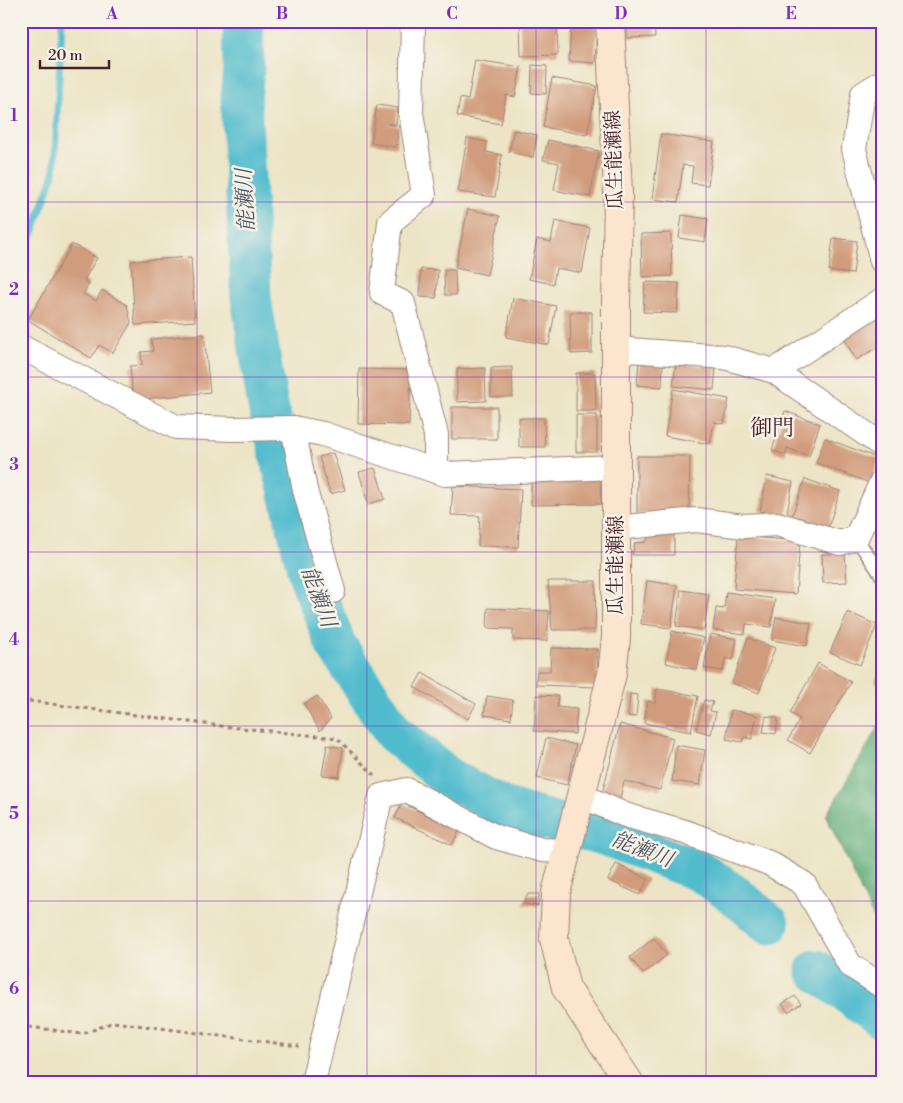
<svg xmlns="http://www.w3.org/2000/svg" width="903" height="1103" viewBox="0 0 903 1103" font-family="'Libre Bodoni','Noto Serif JP',serif">
	<rect width="100%" height="100%" fill="#f7f3e8"/>
	<filter id="ink" filterUnits="userSpaceOnUse"><feTurbulence type="fractalNoise" baseFrequency=".02" numOctaves="2"/><feDisplacementMap in="SourceGraphic" scale="10" xChannelSelector="R" yChannelSelector="G"/><feConvolveMatrix kernelMatrix="1 2 1 2 8 2 1 2 1" color-interpolation-filters="sRGB"/></filter>
	<filter id="wash" filterUnits="userSpaceOnUse"><feTurbulence type="fractalNoise" baseFrequency=".0096" numOctaves="4" result="noise"/><feDisplacementMap in="SourceGraphic" scale="20" xChannelSelector="R" yChannelSelector="G"/><feGaussianBlur stdDeviation="1.12" result="paint"/><feColorMatrix in="noise" values="0 0 0 0 0 0 0 0 0 0 0 0 0 0 0 0 0 1.4 0 .05"/><feComposite in="paint" operator="in"/></filter>
	<g filter="url(#wash)">
		<rect width="100%" height="100%" fill="#ece4c5"/>
		<path fill="#5cac78" stroke="#536652" d="M882,721V927L874,919L826,816Z"/>
		<g fill="none" stroke-linecap="round" stroke-linejoin="round">
			<path stroke="#51bccd" stroke-width="7" d="M21,249L33,233L54,173L62,21"/>
			<g stroke="#51bccd" stroke-width="41">
				<path d="M243,21L244,69L241,99L251,297L267,401L308,573L336,645L394,733L449,778L503,807L532,816L607,836L701,872L736,896L769,924"/>
				<path d="M816,970L882,1019"/>
			</g>
		</g>
		<g id="blocks">
			<g fill="#d19c7d">
				<path d="M520,21H557L558,55L521,56Z"/>
				<path d="M627,21H654L655,37L627,38Z"/>
				<path d="M571,24L597,26L595,63L569,61Z"/>
				<path d="M475,60L521,67L515,97L506,95L501,124L457,116L460,98L468,100Z"/>
				<path d="M532,65L547,66L546,94L531,93Z"/>
				<path d="M552,78L597,86L587,135L543,127Z"/>
				<path d="M377,105L398,108L396,124H387L399,126L396,147L371,143Z"/>
				<path d="M514,130L537,135L533,157L509,152Z"/>
				<path d="M661,134L714,142L708,185L691,183L693,166L683,165L678,202L652,199Z"/>
				<path d="M467,138L487,142L486,152L502,155L495,197L458,192Z"/>
				<path d="M548,140L599,151L590,197L554,190L559,163L543,160Z"/>
				<path d="M468,209L500,216L487,275L455,268Z"/>
				<path d="M682,215L708,219L705,242L679,238Z"/>
				<path d="M555,221L590,228L582,273L556,268L553,284L529,279L537,239L551,242Z"/>
				<path d="M671,233L672,276L642,277L641,234Z"/>
				<path d="M833,238L857,241L853,274L829,271Z"/>
				<path d="M72,244L97,258L84,280L89,284L83,294L96,301L102,290L127,305L131,323L113,353L99,345L91,358L28,320Z"/>
				<path d="M191,257L195,321L135,325L131,261Z"/>
				<path d="M421,269L438,270L436,298L420,297Z"/>
				<path d="M444,270H455L456,295H445Z"/>
				<path d="M645,282L679,283L677,313L643,312Z"/>
				<path d="M513,298L556,306L549,345L506,337Z"/>
				<path d="M879,311L882,317V345L856,360L841,333Z"/>
				<path d="M570,312H592V353L571,354Z"/>
				<path d="M204,334L210,392L133,400L130,366L142,365L141,352L153,351L151,339Z"/>
				<path d="M639,360L663,361L662,387L637,385Z"/>
				<path d="M676,363L716,367L714,390L673,386Z"/>
				<path d="M512,367L513,397H491V368Z"/>
				<path d="M485,368L486,401L457,402V369Z"/>
				<path d="M359,369L411,370L409,425L358,424Z"/>
				<path d="M576,373H595L596,411H576Z"/>
				<path d="M673,389L729,399L724,424L714,422L710,444L665,436Z"/>
				<rect x="452" y="407" width="45" height="32"/>
				<path d="M785,411L820,424L809,456L787,448L785,455L772,450Z"/>
				<rect x="576" y="415" width="21" height="37"/>
				<path d="M519,418H544L545,447H519Z"/>
				<path d="M825,438L880,459L870,483L816,463Z"/>
				<path d="M333,453L345,490L330,494L319,457Z"/>
				<path d="M637,456H690L689,514H637Z"/>
				<path d="M375,468L385,499L368,504L359,472Z"/>
				<path d="M767,476L793,482L786,517L760,511Z"/>
				<path d="M531,479H600L601,504L531,505Z"/>
				<path d="M805,479L840,491L828,528L792,516Z"/>
				<path d="M453,486L521,489L518,547L478,546L480,516L451,515Z"/>
				<path d="M674,535V555H632L635,543L646,542L649,536Z"/>
				<path d="M738,536L800,541L796,594L734,589Z"/>
				<path d="M822,554H845L847,582L823,583Z"/>
				<path d="M548,581H596L595,630H552Z"/>
				<path d="M647,581L677,585L671,628L641,624Z"/>
				<path d="M681,590L709,594L704,630L676,626Z"/>
				<path d="M726,592L775,599L771,627L746,624L745,634L713,630L716,608L724,609Z"/>
				<path d="M488,608L549,611L547,641L513,640V629L487,628Z"/>
				<path d="M848,612L877,625L860,665L830,652Z"/>
				<path d="M776,617L811,623L807,646L772,640Z"/>
				<path d="M672,631L704,638L697,670L666,663Z"/>
				<path d="M710,634L737,639L733,660L725,658L723,671L704,668Z"/>
				<path d="M748,638L775,648L759,693L732,683Z"/>
				<path d="M551,648L598,649L597,687L536,685L537,671H550Z"/>
				<path d="M882,662V684L875,682Z"/>
				<path d="M818,663L851,682L810,753L788,740L800,719L790,713Z"/>
				<path d="M422,673L476,704L468,719L414,687Z"/>
				<path d="M657,689L698,696L691,732L644,723L648,701L655,703Z"/>
				<path d="M630,694L638,695L636,717L628,716Z"/>
				<path d="M536,695L558,696L557,707L577,709L575,734L534,731Z"/>
				<path d="M317,696L331,718L320,731L304,704Z"/>
				<path d="M487,696L513,700L511,719L484,715Z"/>
				<path d="M704,700L713,702L710,711L716,712L711,734L696,730Z"/>
				<path d="M731,710L757,715L752,739L744,737L743,742L726,739Z"/>
				<path d="M766,716L778,718L776,734L763,732Z"/>
				<path d="M620,724L673,738L660,790L624,781L620,799L602,794Z"/>
				<path d="M546,738L576,745L567,785L537,778Z"/>
				<path d="M327,745L343,748L339,777L322,775Z"/>
				<path d="M676,745L705,750L700,785L672,781Z"/>
				<path d="M402,803L459,831L452,845L395,818Z"/>
				<path d="M616,864L648,879L640,895L608,880Z"/>
				<path d="M528,894H539L538,906L523,904Z"/>
				<path d="M654,938L667,955L643,974L630,957Z"/>
				<path d="M795,996L801,1004L788,1012L782,1004Z"/>
			</g>
		</g>
	</g>
	<g filter="url(#ink)">
		<use href="#blocks" fill-opacity="0" stroke="#9b8278" stroke-width="1"/>
		<g fill="none" stroke-linecap="round" stroke-linejoin="round">
			<defs>
				<path id="lane" d="M856,538L882,576"/>
				<g id="street">
					<path d="M413,21L411,113L424,195L390,222L382,293L403,303L436,435V471"/>
					<path d="M882,82L863,94L854,149L882,261"/>
					<path d="M21,347L176,427L233,429L293,428L323,434L445,474L616,467"/>
					<path d="M616,349L724,357L774,371L882,445"/>
					<path d="M774,371L882,300"/>
					<path d="M293,428L305,490L333,591"/>
					<path d="M616,528L696,520L744,526L777,524L840,543L856,538L882,481"/>
					<path d="M582,796L625,815L685,832L769,863L804,884L850,965L882,986"/>
					<path d="M313,1082L381,796L407,790L496,837L542,850L567,851"/>
				</g>
				<path id="secondary" d="M610,21L618,194L616,307V638L612,674L556,893L554,938L566,988L629,1082"/>
			</defs>
			<use href="#lane" stroke="#9b8278" stroke-width="15"/>
			<use href="#street" stroke="#9b8278" stroke-width="26"/>
			<use href="#secondary" stroke="#9b8278" stroke-width="30"/>
			<g stroke="#9b8278" stroke-width="3" stroke-dasharray="4 4" stroke-linecap="butt">
				<path d="M21,700L221,726L337,738L374,775"/>
				<path d="M21,1026L83,1034L113,1022L299,1046"/>
			</g>
			<use href="#lane" stroke="#fff" stroke-width="12"/>
			<use href="#street" stroke="#fff" stroke-width="24"/>
			<use href="#secondary" stroke="#fbe5cf" stroke-width="28"/>
		</g>
	</g>
	<path fill="none" stroke="#7b2cbf" stroke-width="1" stroke-opacity="0.55" d="M197,21V1082M367,21V1082M536,21V1082M706,21V1082M21,202H882M21,377H882M21,552H882M21,726H882M21,901H882"/>
	<g text-anchor="middle" dominant-baseline="central" stroke-width="5" stroke-linejoin="round" paint-order="stroke">
		<g font-size="20" fill="#4a1f2b" stroke="#f7f3e8">
			<text transform="translate(615 160) rotate(-92)">瓜生能瀬線</text>
			<text transform="translate(616 565) rotate(-90)">瓜生能瀬線</text>
		</g>
		<g font-size="21" font-style="italic" fill="#4c5664" stroke="#f7f3e8">
			<text transform="translate(246 200) rotate(-93)">能瀬川</text>
			<text transform="translate(318 597) rotate(70)">能瀬川</text>
			<text transform="translate(642 850) rotate(21)">能瀬川</text>
		</g>
		<g font-size="22" fill="#4a1f2b" stroke="#f7f3e8">
			<text x="772" y="428">御門</text>
		</g>
	</g>
	<rect width="903" height="1103" fill="none" stroke="#f7f3e8" stroke-width="55"/>
	<path d="M40 60v8h69v-8" fill="none" stroke="#4a1f2b" stroke-width="2.5"/>
	<text x="48" y="60" font-size="15" fill="#4a1f2b" stroke="#f7f3e8" stroke-width="4" paint-order="stroke">20 m</text>
	<rect x="28" y="28" width="848" height="1048" fill="none" stroke="#7b2cbf" stroke-width="2"/>
	<g font-size="16" text-anchor="middle" font-weight="bold" fill="#7b2cbf">
		<text x="112" y="19">A</text>
		<text x="282" y="19">B</text>
		<text x="452" y="19">C</text>
		<text x="621" y="19">D</text>
		<text x="791" y="19">E</text>
		<text x="14" y="121">1</text>
		<text x="14" y="295">2</text>
		<text x="14" y="470">3</text>
		<text x="14" y="645">4</text>
		<text x="14" y="819">5</text>
		<text x="14" y="994">6</text>
	</g>
</svg>
